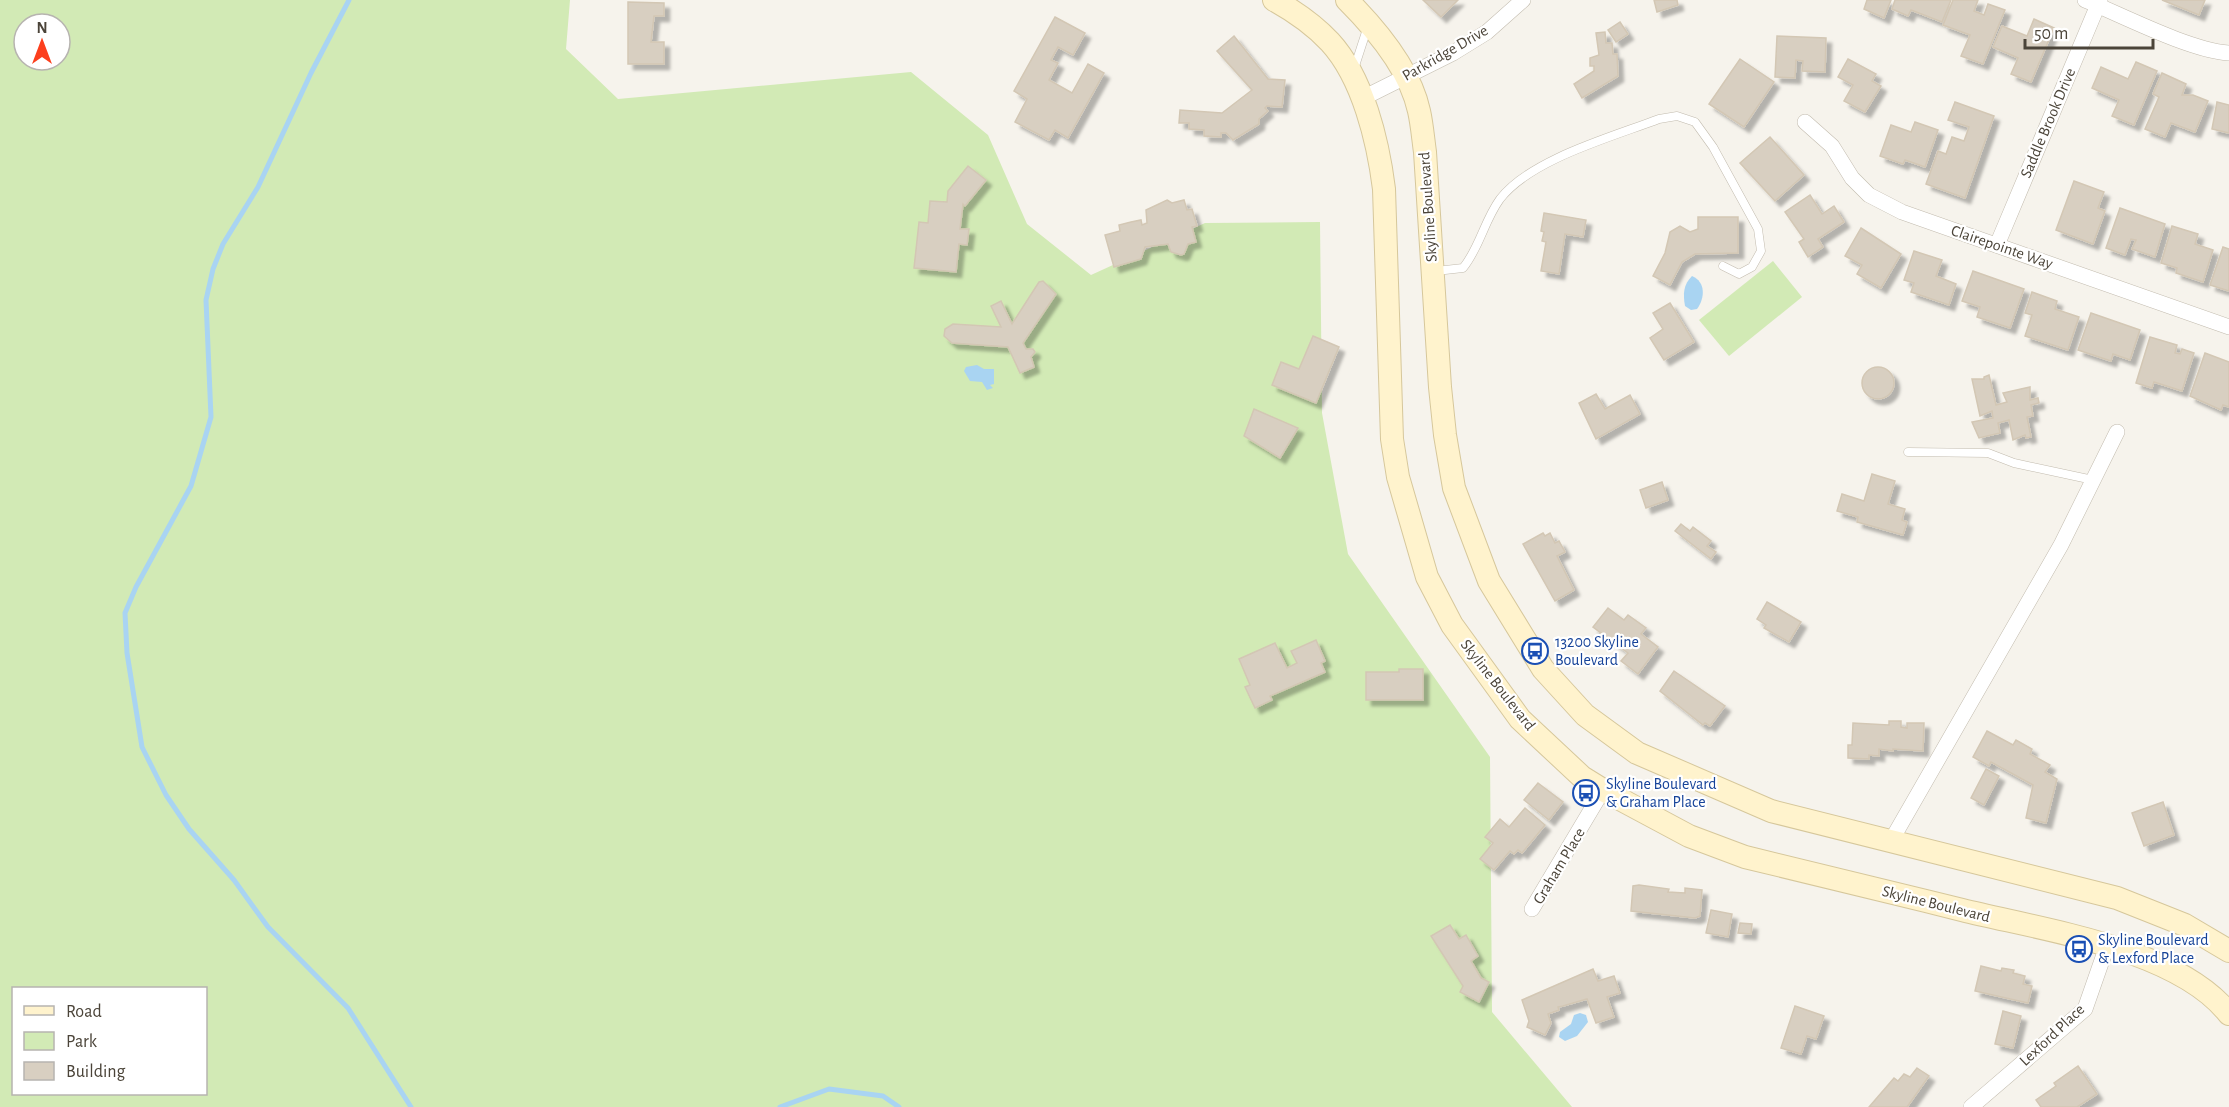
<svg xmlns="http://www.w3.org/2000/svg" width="2229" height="1107" viewBox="0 0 2229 1107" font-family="'Alegreya Sans',sans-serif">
	<defs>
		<filter id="shadow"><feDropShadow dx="5.5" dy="5.5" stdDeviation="1.5" flood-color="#0004"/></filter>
	</defs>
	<rect width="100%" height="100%" fill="#f6f3ec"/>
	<g fill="#d2eab5" fill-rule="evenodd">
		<path d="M0,0H570L566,49L618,99L911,72L988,135L1027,224L1091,275L1205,223L1320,222L1322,413L1348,554L1490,757L1492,1012L1572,1107H0ZM24,24H60V60H24ZM14,988H206V1094H14Z"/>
		<path d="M1773,261L1802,297L1729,356L1699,320Z"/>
	</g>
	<g fill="#a9d4f2">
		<path d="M1692,276C1706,282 1705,298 1697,309L1691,310L1685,306C1683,294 1683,285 1692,276Z"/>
		<path d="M977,365L984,369H994V384L990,385L993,388L987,390L982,382L970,381L964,371L966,367Z"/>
		<path d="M1580,1013L1586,1015L1588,1022L1577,1036L1565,1041L1559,1037L1560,1032L1571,1024L1574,1015Z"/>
	</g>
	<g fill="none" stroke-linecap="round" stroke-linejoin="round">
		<g stroke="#a9d4f2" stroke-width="5">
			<path d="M349,0L311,73L258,187L223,244L213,269L206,300L211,417L191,486L136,587L125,613L127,653L142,747L166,795L189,829L234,880L268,927L348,1008L411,1107"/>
			<path d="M780,1107L829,1089L883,1096L899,1107"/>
		</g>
	</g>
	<g fill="#d8cfc1" stroke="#d3c7b4" stroke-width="1.5" filter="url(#shadow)">
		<path d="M1423,0H1458L1441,17Z"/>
		<path d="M1654,0H1677L1678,5L1657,12Z"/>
		<path d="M1867,0H1891L1884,18L1864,9Z"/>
		<path d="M1895,0H1951L1942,22L1911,10L1908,16L1892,9Z"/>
		<path d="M1953,0H1978L1974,11L1984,15L1988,4L2005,10L1983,64L1961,56L1970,35L1943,25Z"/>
		<path d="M2162,0H2205L2199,15Z"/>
		<path d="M628,2L664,3V16H654L651,42H664V64H628Z"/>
		<path d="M1055,17L1085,33L1073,55L1058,47L1051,60L1058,63L1049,80L1072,93L1088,64L1104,73L1068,138L1055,130L1049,140L1015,122L1027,99L1014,91Z"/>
		<path d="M2034,19L2054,28L2031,82L2011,74L2018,58L1993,47L2002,26L2027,36Z"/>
		<path d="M1620,22L1628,34L1616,42L1608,30Z"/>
		<path d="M1605,32L1606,43H1612L1613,54H1617L1618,76L1582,98L1574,84L1594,71V66H1590V58L1599,55L1596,33Z"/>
		<path d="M1234,36L1268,79L1285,80L1282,107L1267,106L1265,108L1268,111L1259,119V124L1233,140L1226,133H1221V137L1204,136V130L1189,129V123H1179L1180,110L1222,113L1252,90L1217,51Z"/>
		<path d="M1777,36L1826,38L1825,72L1802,71L1803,61L1796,60L1795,78L1775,77Z"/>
		<path d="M1740,59L1774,82L1744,127L1709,104Z"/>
		<path d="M1848,59L1876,74L1872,81L1881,86L1865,112L1844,101L1853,85L1838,77Z"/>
		<path d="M2136,62L2157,71L2134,125L2112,116L2119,100L2092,88L2101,67L2128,79Z"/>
		<path d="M2162,73L2186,84L2182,95H2193L2208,101L2195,132L2171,123L2165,137L2145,129L2159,97L2153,94Z"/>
		<path d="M1955,102L1994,116L1965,198L1926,184L1938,151L1946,154L1952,137L1964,141L1969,127L1948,120Z"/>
		<path d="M2217,102L2229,105V133L2212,129Z"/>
		<path d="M1915,122L1938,130L1925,167L1905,160L1903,164L1880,156L1891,125L1911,132Z"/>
		<path d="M1770,137L1804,175L1775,201L1740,163Z"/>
		<path d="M968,166L986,180L965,206L963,204L960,229H969L967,245L959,244L956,272L914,268L919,222L928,223L930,201L947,202L948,191Z"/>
		<path d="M2074,181L2104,192L2098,208L2105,211L2093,244L2056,230Z"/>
		<path d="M1810,195L1822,214L1834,206L1844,222L1818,239L1823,247L1808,257L1799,242L1804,239L1785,212Z"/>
		<path d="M1167,200L1172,203L1184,200L1187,210L1192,209L1197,226L1192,227L1196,242L1188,244L1184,254L1181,255L1171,252L1168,244L1145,247L1141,259L1114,267L1105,235L1120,231L1119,225L1131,222L1141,220L1142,225L1147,223L1146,210Z"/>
		<path d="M2120,208L2165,224L2155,257L2132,249L2136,240L2131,239L2125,255L2106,248Z"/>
		<path d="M1544,213L1586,220L1583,237L1565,234L1559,274L1541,271L1546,242L1542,241L1544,232L1541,231Z"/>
		<path d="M1698,217H1738V253L1695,254L1682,262L1670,285L1653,276L1665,253L1670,232L1680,226L1690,232L1698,229Z"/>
		<path d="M2172,226L2198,234L2195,244L2213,250L2203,282L2176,273L2177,268L2161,263Z"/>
		<path d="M1861,228L1901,254L1881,288L1857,274L1862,265L1845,256Z"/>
		<path d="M2223,247L2229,249V291L2210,285Z"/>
		<path d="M1914,251L1942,260L1936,276L1956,284L1949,305L1911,292L1914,283L1904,280Z"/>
		<path d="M1973,271L2024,289L2010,328L1977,317L1980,307L1962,301Z"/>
		<path d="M1043,281L1056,294L1023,343L1026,349H1033L1035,352L1031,357L1034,367L1020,373L1008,347L952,343L944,336L945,329L953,324L1001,327L991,306L1001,301L1012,324L1039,282Z"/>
		<path d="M2032,292L2057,301L2055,309L2079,317L2068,350L2025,336L2032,315L2025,313Z"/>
		<path d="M1670,303L1694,342L1664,360L1650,338L1663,329L1653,313Z"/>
		<path d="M2091,313L2140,330L2130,360L2113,354L2111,361L2078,350Z"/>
		<path d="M1313,336L1339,347L1316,403L1272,385L1281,362L1299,369Z"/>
		<path d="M2150,337L2177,345L2175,353L2180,354L2182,349L2194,353L2182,391L2154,382L2152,388L2136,383Z"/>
		<path d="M2205,353L2229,362V407L2223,405L2221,410L2190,396Z"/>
		<circle cx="1878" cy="383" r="16"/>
		<path d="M1989,375L1996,405L2007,402L2003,393L2030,387V400L2038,398L2039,403L2031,405L2033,416L2027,417L2031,437L2026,438L2025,435L2013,440L2009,420L1998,423L2000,433L1979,438L1972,422L1993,418L1992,411L1980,416L1972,379H1984V377Z"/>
		<path d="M1596,394L1605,409L1630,395L1640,414L1596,439L1579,403Z"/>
		<path d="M1254,409L1298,428L1280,458L1244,436Z"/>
		<path d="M1872,474L1895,481L1888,504L1905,509L1902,520L1907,522L1903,535L1857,522L1858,517L1837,511L1842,494L1864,501Z"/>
		<path d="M1662,482L1668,500L1646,508L1640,490Z"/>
		<path d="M1681,524L1690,531L1693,527L1711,541L1707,546L1716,552L1711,559L1675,531Z"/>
		<path d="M1543,533L1545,536L1550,533L1555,543L1559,541L1565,552L1557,556L1574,590L1555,601L1523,544Z"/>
		<path d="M1767,602L1801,622L1789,642L1764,628L1766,625L1757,619Z"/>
		<path d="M1608,608L1624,620L1628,615L1646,628L1641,634L1658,647L1638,674L1621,661L1628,653L1593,627Z"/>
		<path d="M1316,640L1325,661L1321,663L1325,672L1270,696L1272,700L1255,708L1245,687L1250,685L1239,659L1275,643L1287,668L1297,663L1291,651Z"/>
		<path d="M1399,669H1423V700H1366V672H1399Z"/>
		<path d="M1674,671L1725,706L1710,726L1705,723L1703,725L1660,691Z"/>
		<path d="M1889,721H1901V727L1907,728V723H1924L1923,751L1893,749V751L1879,749V756L1869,755V759L1848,758V745H1852L1853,723L1889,725Z"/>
		<path d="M1987,731L2013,745L2016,740L2032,749L2030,754L2050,765L2045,772L2057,779L2046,823L2026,818L2033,785L1991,762L1989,766L1973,757Z"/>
		<path d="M1986,769L1999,776L1984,805L1971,798Z"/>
		<path d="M1538,783L1563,802L1549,820L1524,800Z"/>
		<path d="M2163,802L2174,835L2144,846L2132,813Z"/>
		<path d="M1525,808L1545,825L1522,853L1518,850L1514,854L1510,851L1494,870L1480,859L1493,843L1485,837L1500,819L1509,827Z"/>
		<path d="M1639,885L1669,889L1668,892L1685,893V888L1702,890L1700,916L1695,918L1631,911L1633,886Z"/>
		<path d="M1711,910L1732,914L1728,937L1706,933Z"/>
		<path d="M1740,923L1752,924L1751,934L1738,933Z"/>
		<path d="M1450,925L1459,939L1466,935L1478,956L1471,961L1481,978L1489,982L1479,1002L1460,992L1463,986L1431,936Z"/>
		<path d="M1981,966L2001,971L2002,968L2014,970L2013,973L2025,976L2023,984L2032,986L2028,1003L1975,991Z"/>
		<path d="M1593,969L1598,981L1614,976L1620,993L1607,997L1614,1017L1596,1023L1587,999L1563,1006L1558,1007L1559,1010L1548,1014L1551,1023L1545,1035L1527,1027L1529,1021L1522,1000Z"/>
		<path d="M1795,1006L1824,1016L1816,1039L1807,1036L1801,1054L1781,1048Z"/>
		<path d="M2003,1011L2021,1016L2013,1048L1995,1044Z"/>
		<path d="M2078,1066L2097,1094L2077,1107H2041L2036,1100L2056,1086L2054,1083Z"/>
		<path d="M1917,1068L1929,1076L1907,1107H1869L1894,1078L1898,1081L1904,1074L1910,1077Z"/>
	</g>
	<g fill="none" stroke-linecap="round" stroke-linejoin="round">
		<defs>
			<g id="lane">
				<path d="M1354,69L1367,29"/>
				<path d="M1436,271L1463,268C1480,247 1484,221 1500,199C1531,159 1612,137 1659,119L1677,116L1695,122L1713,147L1758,229L1761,251L1752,267L1739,274L1723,266"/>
				<path d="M1908,452L1988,453L2014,463L2093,480"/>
			</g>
			<g id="street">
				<path d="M2085,0C2124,16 2189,50 2229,53"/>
				<path d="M1363,98L1453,53L1487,32L1523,0"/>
				<path d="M1805,122L1832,146L1852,178L1869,195L1902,212L2229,327"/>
				<path d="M1997,245L2100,0"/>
				<path d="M1891,841L2061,545L2117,432"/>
				<path d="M1532,909L1603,790"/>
				<path d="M1971,1107L2085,1009L2107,946"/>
			</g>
			<g id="secondary">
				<path d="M1274,0C1294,11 1314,25 1330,42C1363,78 1378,141 1384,189L1392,439L1398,477L1427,577L1452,625L1520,719L1582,777L1603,790L1689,836L1745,857C1818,875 1890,892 1962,910C2042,930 2177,948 2229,1014"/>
				<path d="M1347,0C1376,29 1410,69 1419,111C1422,124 1423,138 1425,152L1440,387L1445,435L1454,488L1489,581L1543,669L1585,715L1637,753L1771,811L2117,898L2185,925L2229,951"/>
			</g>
		</defs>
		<use href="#lane" stroke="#c2bbae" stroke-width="9"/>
		<use href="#street" stroke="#c2bbae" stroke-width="16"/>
		<use href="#secondary" stroke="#d6c79b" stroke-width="24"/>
		<use href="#lane" stroke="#fff" stroke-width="8"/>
		<use href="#street" stroke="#fff" stroke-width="15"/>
		<use href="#secondary" stroke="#fff3cd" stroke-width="22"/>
	</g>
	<defs>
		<symbol id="bus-ring" viewBox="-11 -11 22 22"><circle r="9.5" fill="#fff" stroke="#1a4fb4" stroke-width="1.5"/><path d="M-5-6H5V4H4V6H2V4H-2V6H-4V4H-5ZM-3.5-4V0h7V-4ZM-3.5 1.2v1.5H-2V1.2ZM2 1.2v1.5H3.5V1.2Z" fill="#1a4fb4"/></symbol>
	</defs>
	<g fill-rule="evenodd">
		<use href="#bus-ring" x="1520" y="636" width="30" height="30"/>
		<use href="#bus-ring" x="1571" y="778" width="30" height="30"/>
		<use href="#bus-ring" x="2064" y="934" width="30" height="30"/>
	</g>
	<g text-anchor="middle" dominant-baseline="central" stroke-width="4.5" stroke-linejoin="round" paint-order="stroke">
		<g font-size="16" fill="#4b4439" stroke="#fff">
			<text transform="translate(1445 53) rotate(-30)">Parkridge Drive</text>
			<text transform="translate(2048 123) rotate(-67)">Saddle Brook Drive</text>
			<text transform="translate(1428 207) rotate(-94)">Skyline Boulevard</text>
			<text transform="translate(2002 247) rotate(19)">Clairepointe Way</text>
			<text transform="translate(1498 685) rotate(52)">Skyline Boulevard</text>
			<text transform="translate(1559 866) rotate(-59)">Graham Place</text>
			<text transform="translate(1936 904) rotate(14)">Skyline Boulevard</text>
			<text transform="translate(2052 1035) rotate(-43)">Lexford Place</text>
		</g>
		<g font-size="16" fill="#164399" stroke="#fff" text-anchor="start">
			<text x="1555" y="642">13200 Skyline<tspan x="1555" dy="18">Boulevard</tspan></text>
			<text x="1606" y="784">Skyline Boulevard<tspan x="1606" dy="18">&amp; Graham Place</tspan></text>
			<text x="2098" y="940">Skyline Boulevard<tspan x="2098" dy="18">&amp; Lexford Place</tspan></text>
		</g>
	</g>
	<rect x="12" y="987" width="195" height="108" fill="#ffffff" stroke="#b7b4b0" stroke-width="1.5"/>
	<rect x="24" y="1006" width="30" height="9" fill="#fff3cd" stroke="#b7b4b0" stroke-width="1.5"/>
	<text x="66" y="1017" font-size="18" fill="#4b4439">Road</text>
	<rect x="24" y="1032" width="30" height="18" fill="#d2eab5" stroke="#b7b4b0" stroke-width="1.5"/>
	<text x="66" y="1047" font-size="18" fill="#4b4439">Park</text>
	<rect x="24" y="1062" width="30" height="18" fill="#d8cfc1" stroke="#b7b4b0" stroke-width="1.5"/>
	<text x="66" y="1077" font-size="18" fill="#4b4439">Building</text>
	<g transform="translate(42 42)"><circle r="28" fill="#ffffff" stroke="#b7b4b0" stroke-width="1.5"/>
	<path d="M0-4.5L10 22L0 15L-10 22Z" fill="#fc3f1d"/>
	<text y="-9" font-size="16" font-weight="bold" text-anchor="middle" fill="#4b4439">N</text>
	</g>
	<path d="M2025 39v9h128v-9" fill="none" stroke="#4b4439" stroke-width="3"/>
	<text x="2034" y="39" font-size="18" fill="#4b4439" stroke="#ffffff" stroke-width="4.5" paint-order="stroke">50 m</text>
</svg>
